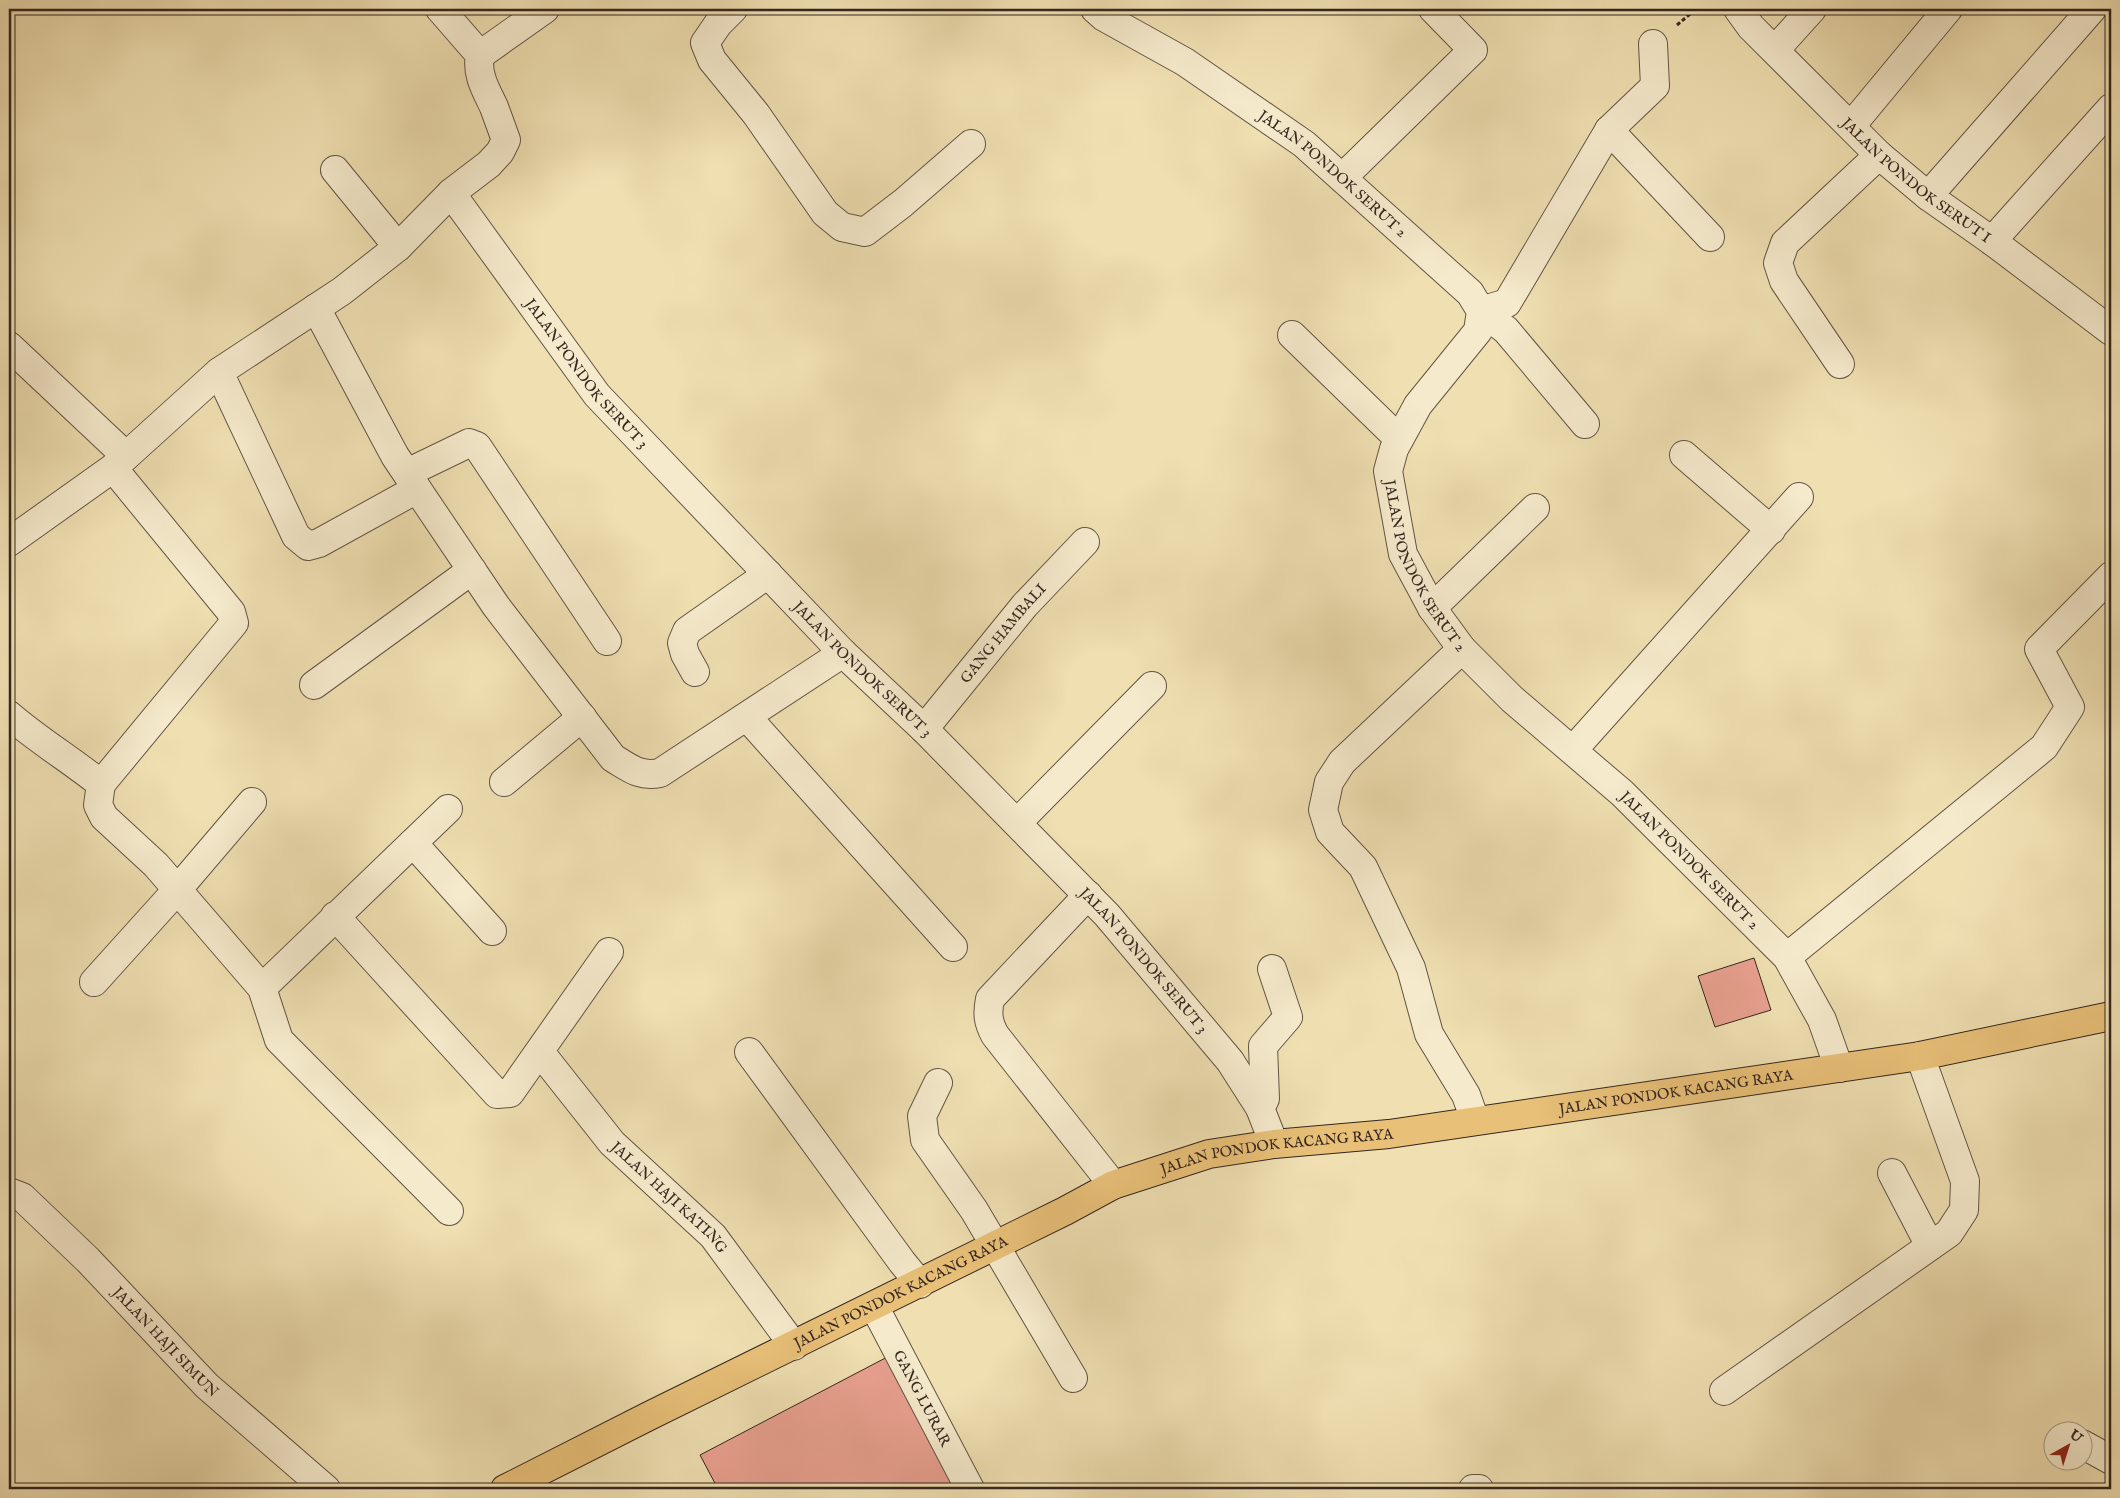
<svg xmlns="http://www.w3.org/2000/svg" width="2120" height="1498" viewBox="0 0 2120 1498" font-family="'IM FELL English',serif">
	<rect width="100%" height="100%" fill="#efdfb1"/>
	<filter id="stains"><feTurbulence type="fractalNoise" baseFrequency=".004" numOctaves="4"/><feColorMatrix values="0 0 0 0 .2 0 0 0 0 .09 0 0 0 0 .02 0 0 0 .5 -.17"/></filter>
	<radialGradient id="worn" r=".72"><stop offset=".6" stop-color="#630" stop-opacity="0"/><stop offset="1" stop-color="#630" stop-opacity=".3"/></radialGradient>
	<g fill="#e8a08f" stroke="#352620">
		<path d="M1754,958L1771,1010L1715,1027L1698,976Z"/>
		<path d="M893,1354L964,1489H718L700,1455Z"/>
	</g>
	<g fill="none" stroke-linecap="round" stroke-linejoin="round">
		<defs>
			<g id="minor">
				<path d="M733,9L718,24L705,43L712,60L756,114L825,213L842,227L865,232L903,203L971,144"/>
				<path id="s1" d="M1095,9L1104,17L1185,62L1304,144L1470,293L1481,311L1478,331L1418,405L1394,449L1388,471L1403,554L1432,608L1462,649L1512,699L1622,793L1787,957L1822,1020L1839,1068"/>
				<path id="s2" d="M1738,9L1751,27L1879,155L1928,196L1992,241L2111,331"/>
				<path d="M1775,50L1812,9"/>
				<path d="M480,55L545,9"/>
				<path d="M1851,126L1948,9"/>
				<path d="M1609,130L1710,237"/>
				<path d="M335,170L398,247"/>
				<path d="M1342,178L1473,50L1433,9"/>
				<path id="s3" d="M451,193L597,395L843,653L924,729L1107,915L1230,1061L1260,1108L1274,1144"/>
				<path d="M1928,196L2092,9"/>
				<path d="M1992,241L2111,108"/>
				<path d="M316,308L395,456L496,606L613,758C630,768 639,777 660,773L843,653"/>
				<path d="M1481,311L1507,303L1609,130L1655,86L1653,44"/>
				<path d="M1481,311L1506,330L1585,424"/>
				<path d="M1292,335L1399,439"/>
				<path d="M9,346L126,456"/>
				<path d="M1840,364L1784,281L1778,263L1785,243L1879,155"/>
				<path d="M219,372L296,536L308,546L319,543L417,489"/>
				<path d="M1684,455L1771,530"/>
				<path d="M407,473L469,443L477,446L607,641"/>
				<path d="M9,542L113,468L219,372L342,291L398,247L451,193L489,164L500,152L506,140C502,129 498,118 494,107C486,90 476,74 480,55L440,9"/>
				<path d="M1432,608L1535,508"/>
				<path d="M1462,649L1342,762L1329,782L1323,810L1330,832L1363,867L1411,968L1429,1034L1466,1095L1475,1120"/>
				<path d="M695,672L685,654L682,643L687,631L768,574"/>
				<path d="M314,685L472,570"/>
				<path d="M9,715C38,740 71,760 101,784L98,805L104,817L156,865L262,988L279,1040L449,1211"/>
				<path d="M747,717L953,947"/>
				<path id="s4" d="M924,729L1025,605L1085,542"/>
				<path d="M1573,750L1799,497"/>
				<path d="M504,782L582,717"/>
				<path d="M101,784L234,623L231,612L113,468"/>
				<path d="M1017,823L1152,686"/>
				<path d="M413,843L492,931"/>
				<path d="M1088,895L990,999C987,1014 988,1022 995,1035L1113,1185"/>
				<path d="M335,916L497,1094L510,1093L609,952"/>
				<path d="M1787,957L2044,747L2070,707L2039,649L2111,576"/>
				<path d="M94,982L177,890L252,802"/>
				<path d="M262,988L448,809"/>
				<path id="s5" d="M540,1052L612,1143L713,1236L794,1346"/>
				<path d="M749,1052L902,1262L920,1284"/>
				<path d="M938,1083L922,1116L925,1140L974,1210L1073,1378"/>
				<path d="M1260,1108L1265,1099L1263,1046L1288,1017L1272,969"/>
				<path d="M1892,1173L1930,1246"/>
				<path id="s6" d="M9,1192L22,1197L88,1260L207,1386L326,1489"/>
				<path id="s7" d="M874,1306L970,1489"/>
				<path d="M1724,1391L1949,1233L1964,1210L1965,1181L1920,1056"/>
				<path d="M2082,1444L2111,1460"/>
				<path d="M1473,1489H1479"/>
			</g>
			<g id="major">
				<path id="s8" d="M505,1489L649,1416L1065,1211L1113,1185L1209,1154L1274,1144L1389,1134L1920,1056L2111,1016"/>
			</g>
		</defs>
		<use href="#minor" stroke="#645444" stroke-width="30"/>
		<use href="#major" stroke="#352620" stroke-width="30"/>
		<path stroke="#352620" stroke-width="3" stroke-dasharray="4 2.5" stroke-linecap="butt" d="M1677,25L1696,9"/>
		<use href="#minor" stroke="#f5eacc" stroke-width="28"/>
		<use href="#major" stroke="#e8c078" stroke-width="28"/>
	</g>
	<g text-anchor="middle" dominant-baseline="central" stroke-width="4" stroke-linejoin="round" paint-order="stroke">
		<g font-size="15" fill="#352620" stroke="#f5eacc">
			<text stroke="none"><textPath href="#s1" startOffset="290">JALAN PONDOK SERUT 2</textPath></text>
			<text stroke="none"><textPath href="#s2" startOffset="248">JALAN PONDOK SERUT I</textPath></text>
			<text stroke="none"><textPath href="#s3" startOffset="226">JALAN PONDOK SERUT 3</textPath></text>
			<text stroke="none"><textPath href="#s1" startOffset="785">JALAN PONDOK SERUT 2</textPath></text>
			<text stroke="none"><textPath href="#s4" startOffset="124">GANG HAMBALI</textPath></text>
			<text stroke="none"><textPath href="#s3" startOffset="631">JALAN PONDOK SERUT 3</textPath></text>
			<text stroke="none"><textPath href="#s1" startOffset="1189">JALAN PONDOK SERUT 2</textPath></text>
			<text stroke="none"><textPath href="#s3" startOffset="1036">JALAN PONDOK SERUT 3</textPath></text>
			<text stroke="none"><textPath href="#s8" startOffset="1252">JALAN PONDOK KACANG RAYA</textPath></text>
			<text stroke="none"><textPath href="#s8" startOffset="848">JALAN PONDOK KACANG RAYA</textPath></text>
			<text stroke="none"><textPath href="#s5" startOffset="195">JALAN HAJI KATING</textPath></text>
			<text stroke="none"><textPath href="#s8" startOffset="442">JALAN PONDOK KACANG RAYA</textPath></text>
			<text stroke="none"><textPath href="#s6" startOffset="218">JALAN HAJI SIMUN</textPath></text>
			<text stroke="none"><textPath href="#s7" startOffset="104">GANG LURAR</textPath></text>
		</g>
	</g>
	<rect width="2120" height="1498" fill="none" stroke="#efdfb1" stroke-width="30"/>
	<rect x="10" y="10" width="2100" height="1478" fill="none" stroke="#352620" stroke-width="2.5"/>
	<rect x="15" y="15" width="2090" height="1468" fill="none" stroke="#352620"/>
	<g transform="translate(2068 1446) rotate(39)"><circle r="24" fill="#f5eacc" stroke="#a89c87"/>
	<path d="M0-4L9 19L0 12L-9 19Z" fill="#8f2418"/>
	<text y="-8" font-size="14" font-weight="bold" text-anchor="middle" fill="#352620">U</text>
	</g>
	<rect width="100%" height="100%" filter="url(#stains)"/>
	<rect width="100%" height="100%" fill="url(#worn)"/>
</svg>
